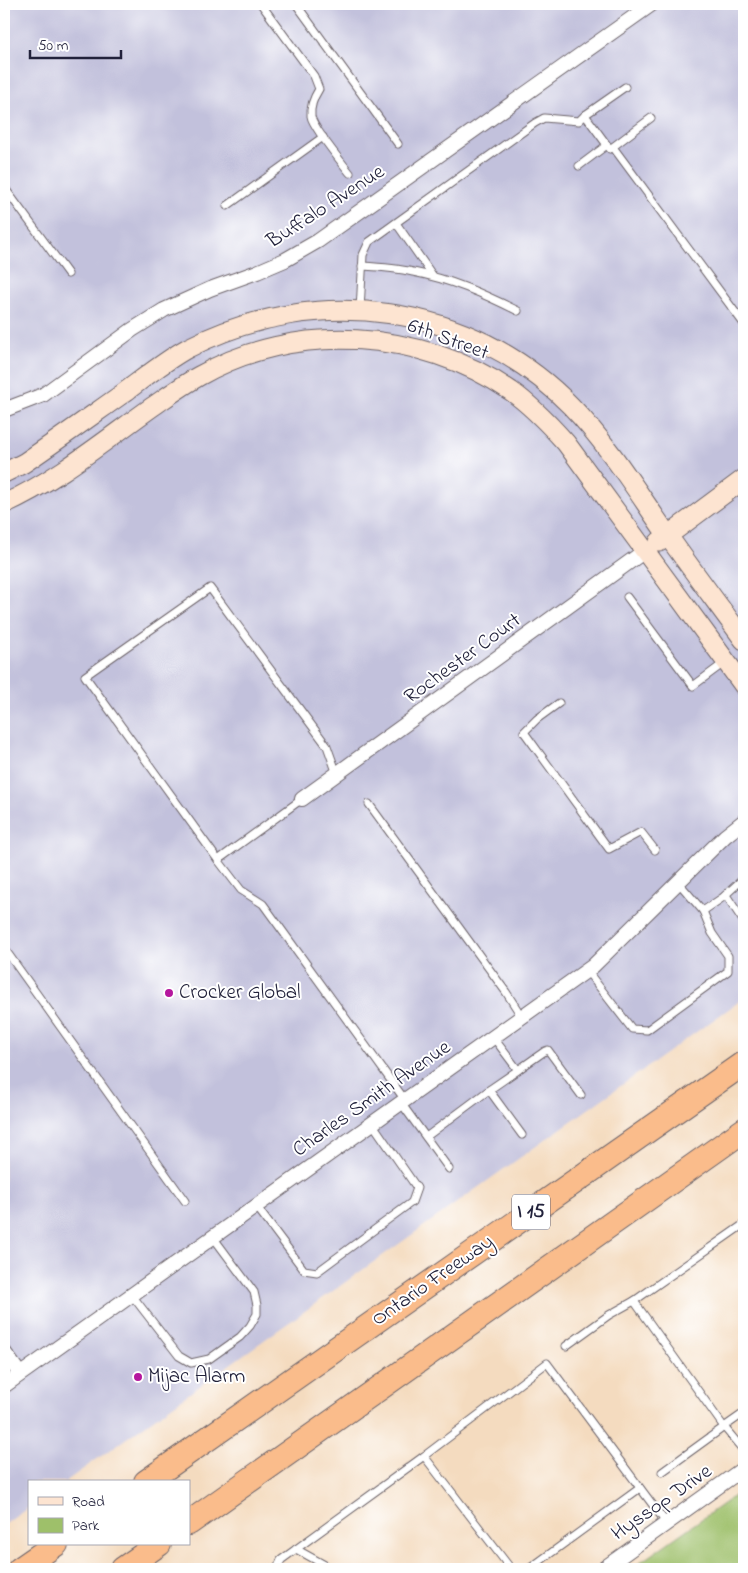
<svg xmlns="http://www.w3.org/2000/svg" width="748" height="1573" viewBox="0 0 748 1573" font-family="'Indie Flower',sans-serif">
	<rect width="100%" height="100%" fill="#fff"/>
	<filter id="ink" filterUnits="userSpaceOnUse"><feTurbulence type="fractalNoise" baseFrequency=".02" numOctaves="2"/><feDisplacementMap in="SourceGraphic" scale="10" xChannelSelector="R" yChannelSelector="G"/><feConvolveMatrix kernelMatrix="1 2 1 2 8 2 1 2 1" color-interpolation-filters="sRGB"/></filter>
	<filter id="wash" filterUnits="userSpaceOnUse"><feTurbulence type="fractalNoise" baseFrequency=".0096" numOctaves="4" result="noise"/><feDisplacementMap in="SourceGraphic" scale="20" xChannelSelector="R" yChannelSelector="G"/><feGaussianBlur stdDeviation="1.12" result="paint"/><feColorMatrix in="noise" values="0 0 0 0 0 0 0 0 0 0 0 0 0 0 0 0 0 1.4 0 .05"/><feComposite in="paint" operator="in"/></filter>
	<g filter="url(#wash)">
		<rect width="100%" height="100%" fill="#f4dbbf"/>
		<path fill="#c2c1dc" d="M4,4H744V998L65,1482H29V1507L4,1525Z"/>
		<path fill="#9ec06a" stroke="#607152" d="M744,1489V1569H631Z"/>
	</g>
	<g filter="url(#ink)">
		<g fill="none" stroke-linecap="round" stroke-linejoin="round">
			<defs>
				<g id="lane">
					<path d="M261,4L314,76L319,89C314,97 310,107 311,116C312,126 342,163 350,173"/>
					<path d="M296,4L398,144"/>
					<path d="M585,115L625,87"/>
					<path d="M613,147L744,324"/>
					<path d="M579,166L607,145"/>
					<path d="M4,187L68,274"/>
					<path d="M227,206L323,137"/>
					<path d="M396,223L433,276"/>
					<path d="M362,266C379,267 396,268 413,272C450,279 484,294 518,311"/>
					<path d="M360,310L363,255L369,242L535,123L544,118L579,121L585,115L610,149L651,118"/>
					<path d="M627,597L693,686L724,663"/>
					<path d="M559,703L537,719L524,732L609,849L641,832L655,850"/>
					<path d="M302,799L218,860L241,890L263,904L405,1100"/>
					<path d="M369,804L506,992L522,1017"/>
					<path d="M218,860L85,676L210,588L327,746L337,774"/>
					<path d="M726,895L744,922"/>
					<path d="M703,911L722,898L744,878"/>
					<path d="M4,948L185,1201"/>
					<path d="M587,971L632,1029L647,1030L728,971V956L712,933L703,911L678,882"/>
					<path d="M493,1037L518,1070L489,1090L522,1135"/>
					<path d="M518,1070L545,1051L548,1050L581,1095"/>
					<path d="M401,1103L449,1169"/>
					<path d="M426,1137L489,1090"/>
					<path d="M256,1206L304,1270L317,1272L412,1202L417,1188L372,1123"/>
					<path d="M744,1224L634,1301L724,1427L744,1413"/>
					<path d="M131,1294L179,1356L191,1363L209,1359L240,1337L250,1326L257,1314V1305L254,1292L213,1237"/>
					<path d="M566,1346L609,1315L634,1301"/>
					<path d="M424,1456L547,1363L667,1524"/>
					<path d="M662,1472L724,1427L744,1451"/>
					<path d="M296,1549L332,1569"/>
					<path d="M277,1569L281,1560L424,1456L511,1569"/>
					<path d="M529,1569L640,1488"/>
				</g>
				<g id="street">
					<path d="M4,410L43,395L132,330L164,310L210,289L257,272L285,260L318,241L652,4"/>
					<path d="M302,799L646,550"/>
					<path d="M4,1352L20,1374"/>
					<path d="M4,1386L593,966L725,836L744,821"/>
					<path d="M603,1569L744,1468"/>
				</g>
				<g id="secondary">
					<path d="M4,473L24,463C58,440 91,416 125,392C145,377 166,360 188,348C315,283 470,302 571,406C608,444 636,490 666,533C691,569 718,604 744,640"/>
					<path d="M4,504C57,480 104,441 152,407C168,396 183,385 199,376C295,321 420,329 511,391C532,406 549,424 566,443L744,686"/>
					<path d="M659,542L744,479"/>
				</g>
				<g id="highway">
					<path d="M146,1482L744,1063"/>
					<path d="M189,1523L744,1130"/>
					<path d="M20,1569L56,1544"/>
					<path d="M123,1569L159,1544"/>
				</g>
			</defs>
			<use href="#lane" stroke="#6c6369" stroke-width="9"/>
			<use href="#street" stroke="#6c6369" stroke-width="16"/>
			<use href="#secondary" stroke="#6c6369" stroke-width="21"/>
			<use href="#highway" stroke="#6c6369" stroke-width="26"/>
			<use href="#lane" stroke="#fff" stroke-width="7"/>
			<use href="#street" stroke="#fff" stroke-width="14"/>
			<use href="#secondary" stroke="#fde4d1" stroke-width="19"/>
			<use href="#highway" stroke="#fabc8b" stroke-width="24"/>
		</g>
	</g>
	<g fill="#b5179e" stroke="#fff" stroke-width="2">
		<circle cx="169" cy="993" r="5"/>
		<circle cx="138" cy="1377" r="5"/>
	</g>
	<g text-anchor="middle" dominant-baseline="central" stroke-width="4" stroke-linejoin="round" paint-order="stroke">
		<rect fill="#fff" stroke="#646476" stroke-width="1" x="512" y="1194.5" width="38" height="35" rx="4"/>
		<g font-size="20" font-weight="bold" fill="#22223b">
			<text x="531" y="1212">I 15</text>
		</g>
		<g font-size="21" fill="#22223b" stroke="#fff">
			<text transform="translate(326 207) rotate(-33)">Buffalo Avenue</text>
			<text transform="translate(448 340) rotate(20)">6th Street</text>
			<text transform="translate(463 659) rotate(-36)">Rochester Court</text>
			<text transform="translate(372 1099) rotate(-35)">Charles Smith Avenue</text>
			<text transform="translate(433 1281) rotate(-35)">Ontario Freeway</text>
			<text transform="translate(662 1503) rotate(-35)">Hyssop Drive</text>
		</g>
		<g font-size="21" fill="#22223b" stroke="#fff" text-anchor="start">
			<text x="179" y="993">Crocker Global</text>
			<text x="148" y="1377">Mijac Alarm</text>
		</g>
	</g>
	<rect width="748" height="1573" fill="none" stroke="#fff" stroke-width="20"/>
	<rect x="28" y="1480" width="162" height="65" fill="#ffffff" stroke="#a7a7b1"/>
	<rect x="38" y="1497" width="25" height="8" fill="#fde4d1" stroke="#a7a7b1"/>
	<text x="72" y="1506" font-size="15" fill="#22223b">Road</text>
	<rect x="38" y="1518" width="25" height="15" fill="#9ec06a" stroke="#a7a7b1"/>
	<text x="72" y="1530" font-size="15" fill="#22223b">Park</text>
	<path d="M30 50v8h91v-8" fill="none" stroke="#22223b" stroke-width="2.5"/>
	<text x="38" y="50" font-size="15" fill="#22223b" stroke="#ffffff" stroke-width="4" paint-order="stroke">50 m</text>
</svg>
